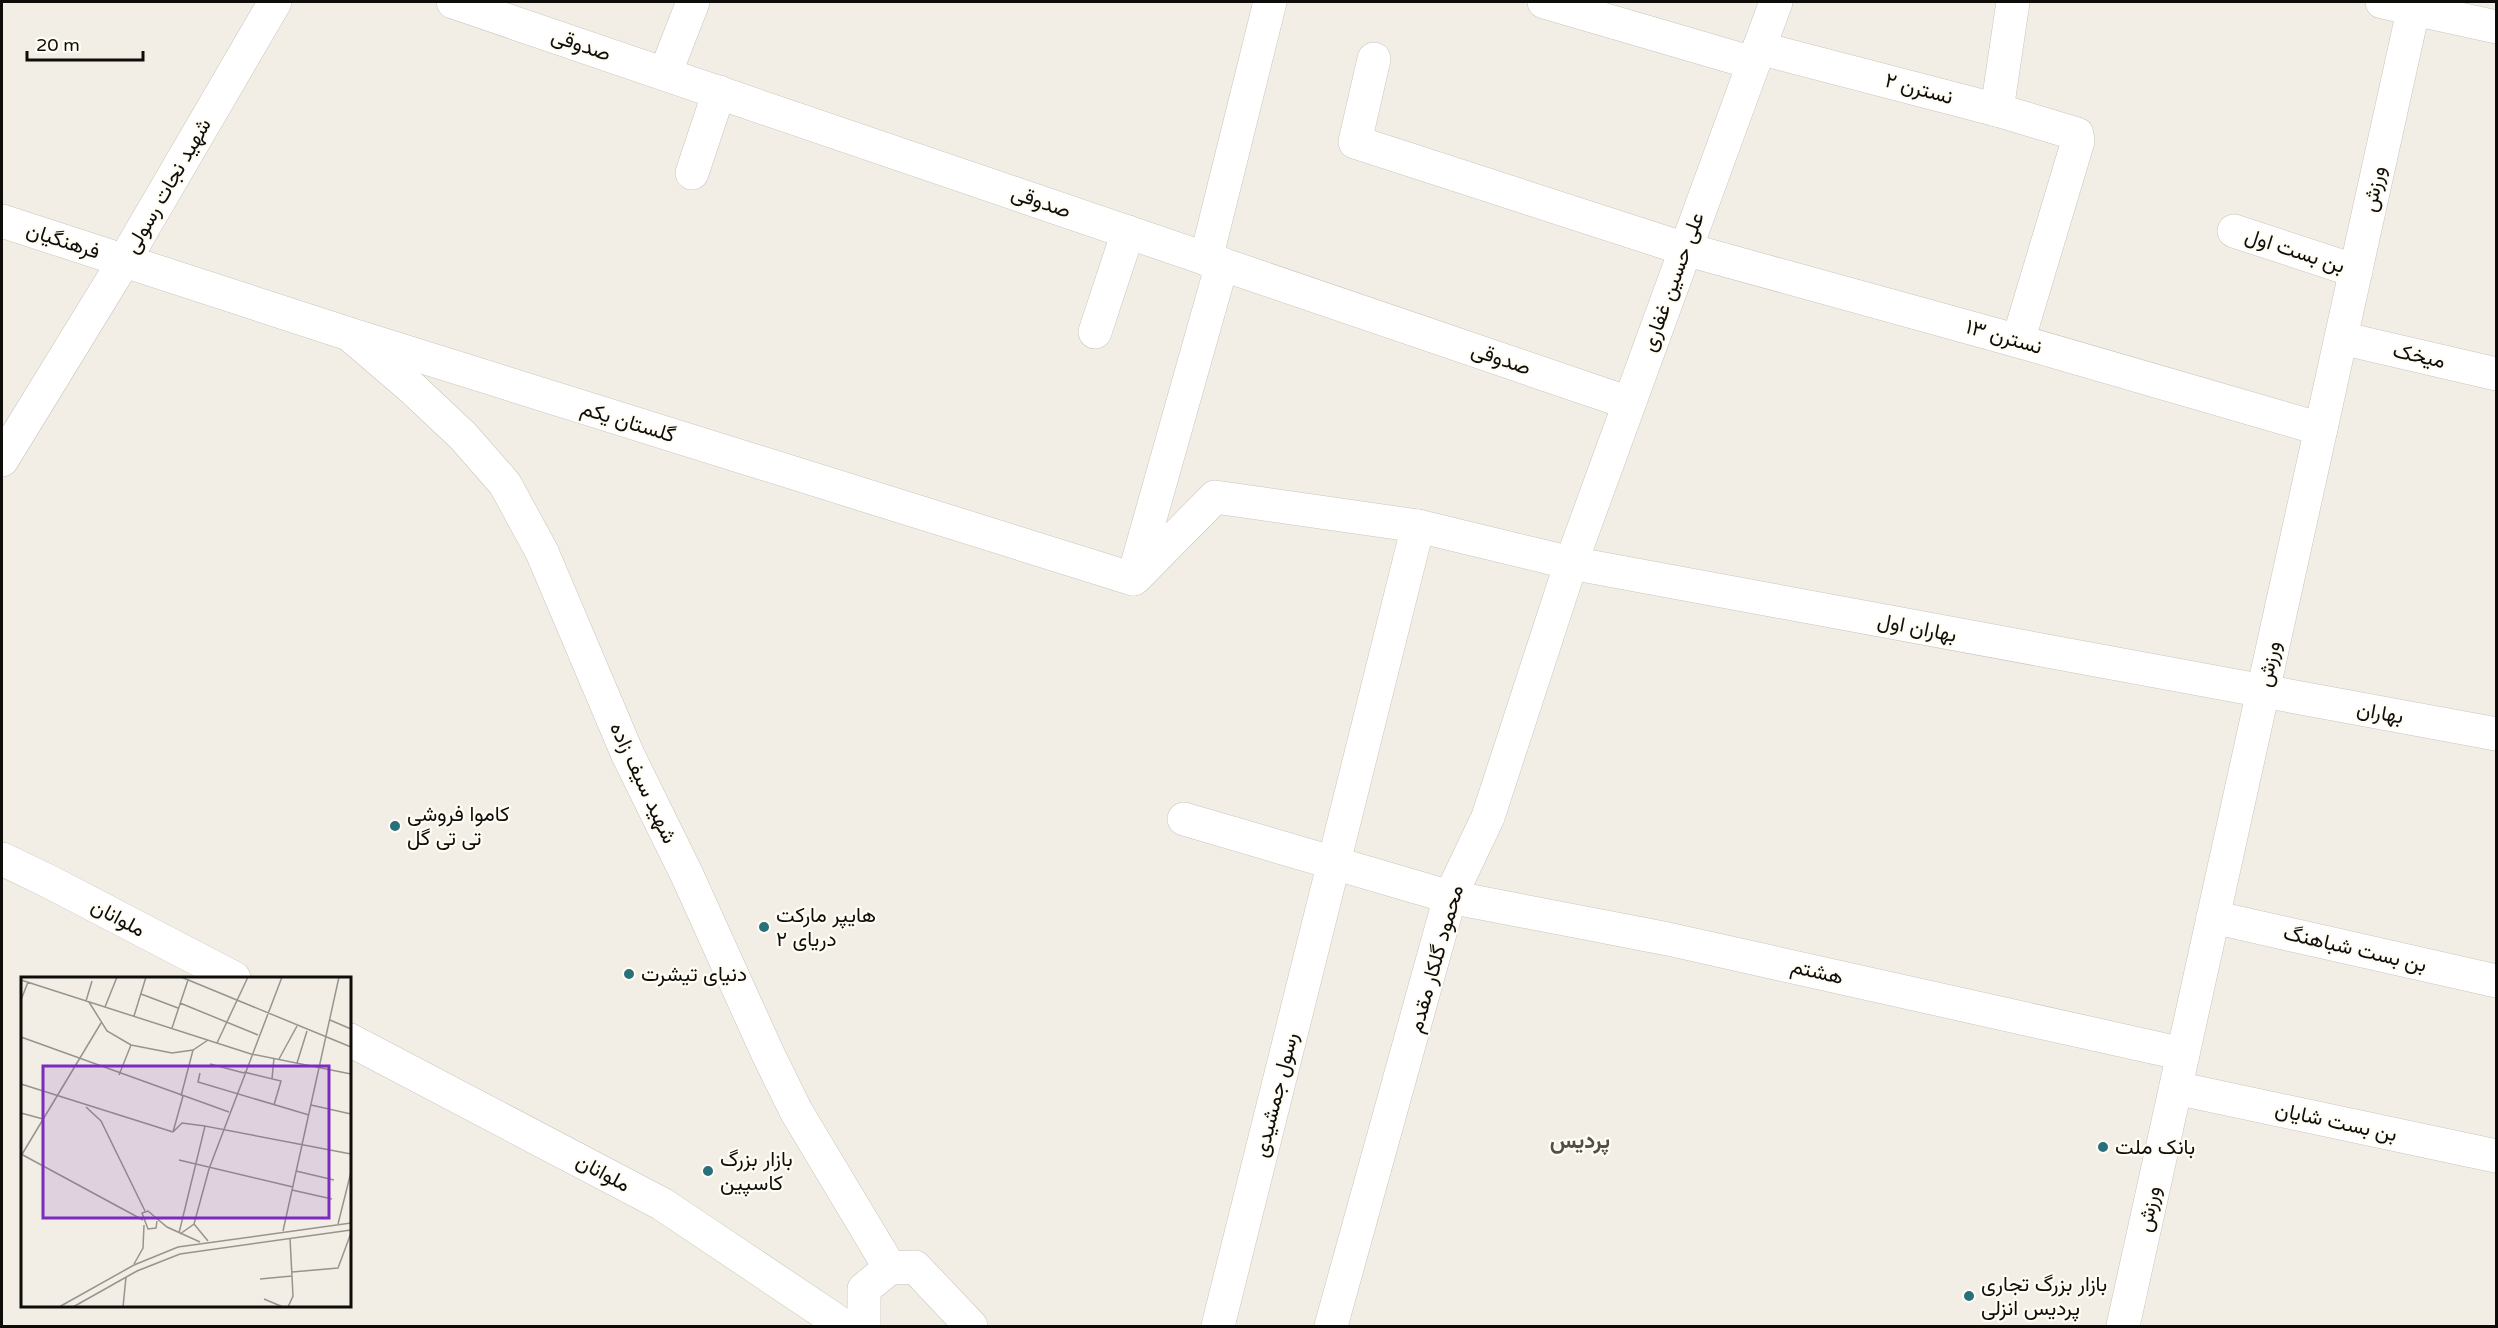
<svg xmlns="http://www.w3.org/2000/svg" width="2498" height="1328" viewBox="0 0 2498 1328" font-family="'Varela Round',Vazirmatn,sans-serif">
	<rect width="100%" height="100%" fill="#f2eee5"/>
	<g fill="none" stroke-linecap="round" stroke-linejoin="round">
		<defs>
			<g id="minor">
				<path d="M453,2L1629,403"/>
				<path d="M1544,2L1753,63"/>
				<path d="M2382,2L2496,27"/>
				<path d="M1759,48L1997,110L2077,134L2078,141L2018,341"/>
				<path d="M1374,59L1355,142L1685,249L2018,341L2321,429"/>
				<path d="M665,74L693,2"/>
				<path d="M1997,110L2013,2"/>
				<path d="M692,173L719,92"/>
				<path d="M2234,231L2356,271"/>
				<path d="M1206,259L1270,2"/>
				<path d="M1095,332L1128,232"/>
				<path d="M349,334L1133,579"/>
				<path d="M2341,338L2496,374"/>
				<path d="M2,460L124,261L275,2"/>
				<path d="M1135,578L1215,497L1418,526"/>
				<path d="M1133,579L1222,264"/>
				<path d="M1184,819L1450,897L1668,939L2183,1054"/>
				<path d="M2,859L50,882L234,978"/>
				<path d="M2213,917L2496,981"/>
				<path d="M350,1040L662,1204L844,1326"/>
				<path d="M2176,1088L2496,1156"/>
				<path d="M1218,1326L1418,526L1571,563L2496,734"/>
				<path d="M1331,1326L1450,897L1488,817L1571,563L1776,2"/>
			</g>
			<g id="tertiary">
				<path d="M2,221L349,334L412,388L463,436L505,484L542,552L628,755L687,875L768,1054L796,1111L890,1268"/>
				<path d="M864,1326V1289L890,1268L915,1267L971,1326"/>
				<path d="M2123,1326L2415,2"/>
			</g>
		</defs>
		<use href="#minor" stroke="#c9c5bc" stroke-width="34"/>
		<use href="#tertiary" stroke="#c9c5bc" stroke-width="34"/>
		<use href="#minor" stroke="#fff" stroke-width="33"/>
		<use href="#tertiary" stroke="#fff" stroke-width="33"/>
	</g>
	<g fill="#28717a" stroke="#fffcf4" stroke-width="2">
		<circle cx="395" cy="826" r="6"/>
		<circle cx="764" cy="927" r="6"/>
		<circle cx="629" cy="974" r="6"/>
		<circle cx="2103" cy="1147" r="6"/>
		<circle cx="708" cy="1171" r="6"/>
		<circle cx="1969" cy="1296" r="6"/>
	</g>
	<g text-anchor="middle" dominant-baseline="central" stroke-width="4.5" stroke-linejoin="round" paint-order="stroke">
		<g font-size="21" fill="#0f0d0a" stroke="#fffcf4">
			<text transform="translate(581 45) rotate(19)">صدوقی</text>
			<text transform="translate(1919 89) rotate(15)">نسترن ۲</text>
			<text transform="translate(168 186) rotate(-60)">شهید نجات رسولی</text>
			<text transform="translate(2374 189) rotate(-78)">ورزش</text>
			<text transform="translate(1041 202) rotate(19)">صدوقی</text>
			<text transform="translate(63 241) rotate(18)">فرهنگیان</text>
			<text transform="translate(2295 251) rotate(18)">بن بست اول</text>
			<text transform="translate(1673 282) rotate(-70)">علی حسین غفاری</text>
			<text transform="translate(2004 337) rotate(16)">نسترن ۱۳</text>
			<text transform="translate(2419 356) rotate(13)">میخک</text>
			<text transform="translate(1501 359) rotate(19)">صدوقی</text>
			<text transform="translate(628 422) rotate(17)">گلستان یکم</text>
			<text transform="translate(1917 628) rotate(11)">بهاران اول</text>
			<text transform="translate(2269 664) rotate(-78)">ورزش</text>
			<text transform="translate(2380 713) rotate(10)">بهاران</text>
			<text transform="translate(643 783) rotate(65)">شهید سیف زاده</text>
			<text transform="translate(118 918) rotate(28)">ملوانان</text>
			<text transform="translate(2355 949) rotate(13)">بن بست شباهنگ</text>
			<text transform="translate(1436 959) rotate(-74)">محمود گلکار مقدم</text>
			<text transform="translate(1817 972) rotate(13)">هشتم</text>
			<text transform="translate(1276 1095) rotate(-76)">رسول جمشیدی</text>
			<text transform="translate(2336 1122) rotate(12)">بن بست شایان</text>
			<text transform="translate(603 1173) rotate(28)">ملوانان</text>
			<text transform="translate(2149 1209) rotate(-78)">ورزش</text>
		</g>
		<g font-size="21" fill="#0f0d0a" stroke="#fffcf4" text-anchor="start">
			<text x="407" y="814">کاموا فروشی<tspan x="407" dy="24">تی تی گل</tspan></text>
			<text x="776" y="915">هایپر مارکت<tspan x="776" dy="24">دریای ۲</tspan></text>
			<text x="641" y="974">دنیای تیشرت</text>
			<text x="2115" y="1147">بانک ملت</text>
			<text x="720" y="1159">بازار بزرگ<tspan x="720" dy="24">کاسپین</tspan></text>
			<text x="1981" y="1284">بازار بزرگ تجاری<tspan x="1981" dy="24">پردیس انزلی</tspan></text>
		</g>
		<g font-size="22" font-weight="bold" fill="#524f47" stroke="#fffcf4">
			<text x="1580" y="1141">پردیس</text>
		</g>
	</g>
	<g transform="translate(21 977)">
		<rect width="330" height="330" fill="#f2eee5"/>
		<path fill="none" stroke="#97948d" stroke-width="1.5" d="M160,0L330,70M0,3L230,77L330,97M120,17L157,31M0,23L7,5M65,24L71,4M68,25L86,54L110,68L151,76L172,73L187,63M159,26L237,58M84,30L96,0M113,39L125,0M309,43L330,52M151,51L167,3M0,60L208,135M196,66L227,0M258,82L276,49M276,86L286,54M189,87L223,96M223,95L260,104L253,128M179,96L177,105L288,138M98,98L110,68M251,102L253,81M0,107L152,155M160,119L172,73M290,128L330,137M65,130L80,144L124,234M0,136L22,142M152,155L162,119M152,155L161,146L184,149M0,177L122,243M0,179L80,46M158,183L272,210M275,194L313,203M271,213L311,222M136,244L135,251L127,252L121,236L127,234L146,250L179,265M173,247L187,264M317,247L330,195M262,254L318,0M158,256L184,149L330,177M159,257L173,247L188,192L261,0M113,287L122,271L123,248M271,295L317,291L330,256M239,302L271,299M243,322L262,330M38,330L113,288L157,270L330,246M52,330L116,294L159,277L330,253M102,330L105,300M267,330L272,319L269,261"/>
		<path fill="#7b2cbf" fill-opacity="0.15" stroke="#7b2cbf" stroke-width="3" d="M22,89H308V241H22Z"/>
		<rect width="330" height="330" fill="none" stroke="#0f0d0a" stroke-width="3"/>
	</g>
	<rect width="2498" height="1328" fill="none" stroke="#0f0d0a" stroke-width="6"/>
	<path d="M27 51v9h116v-9" fill="none" stroke="#0f0d0a" stroke-width="3"/>
	<text x="36" y="51" font-size="18" fill="#0f0d0a" stroke="#fffcf4" stroke-width="4.5" paint-order="stroke">20 m</text>
</svg>
